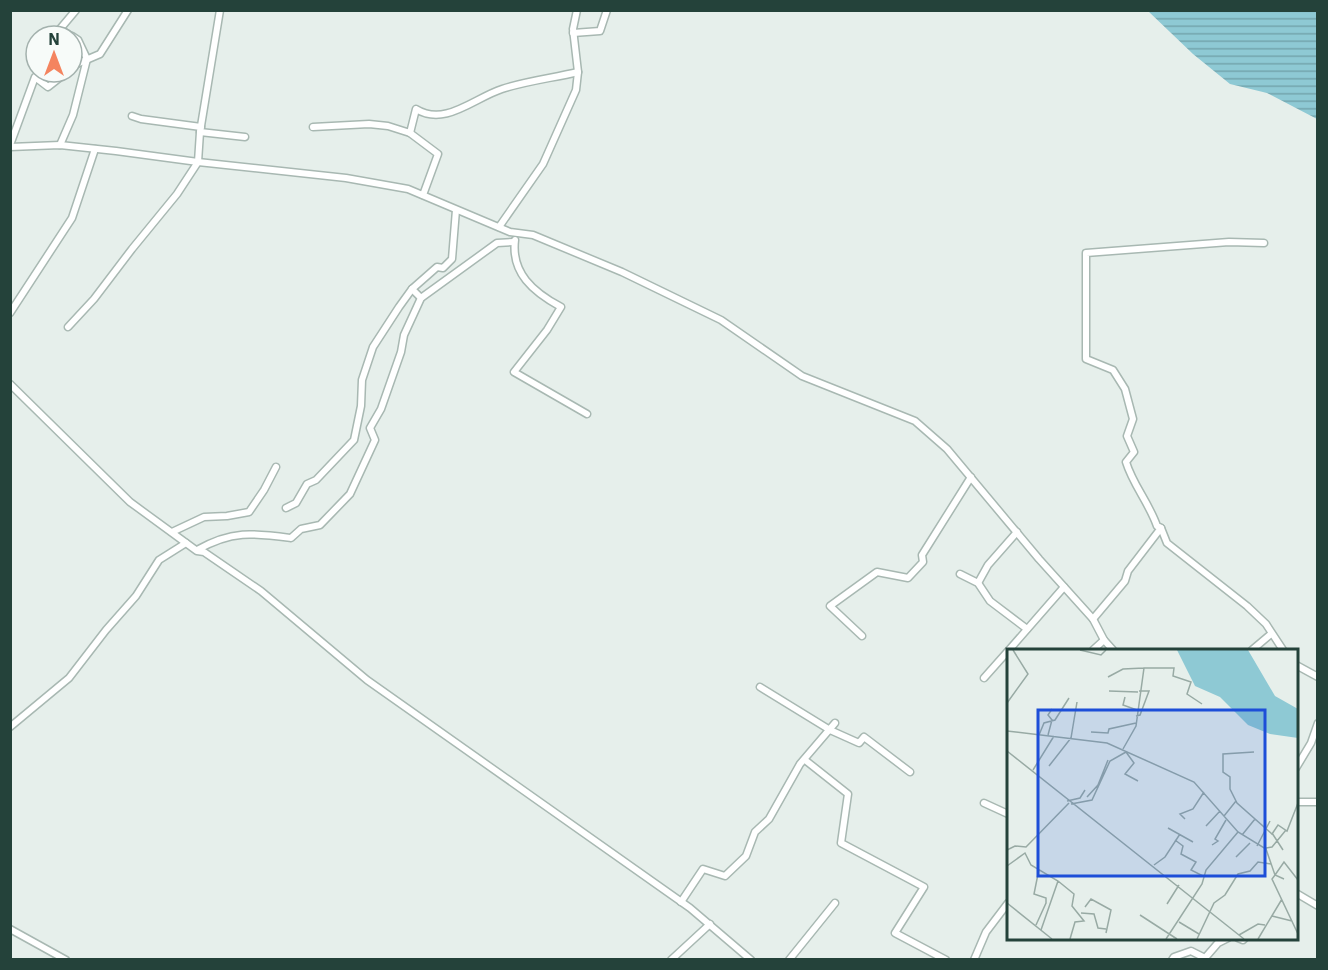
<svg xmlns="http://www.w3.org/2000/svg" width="1328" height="970" viewBox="0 0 1328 970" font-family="'IBM Plex Sans',sans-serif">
	<defs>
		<pattern id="water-rules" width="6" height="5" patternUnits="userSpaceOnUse" patternTransform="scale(1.5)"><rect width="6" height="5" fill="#8ec9d4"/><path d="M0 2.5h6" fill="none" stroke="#74a5ad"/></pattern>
	</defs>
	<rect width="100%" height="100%" fill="#e6efeb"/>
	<path fill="url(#water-rules)" d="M1148,11H1317V119L1267,93L1230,84L1193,54Z"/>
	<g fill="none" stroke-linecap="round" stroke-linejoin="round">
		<defs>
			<g id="minor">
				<path d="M573,33L600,31L607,10"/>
				<path d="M71,36L60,29L76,10"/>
				<path d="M72,66L100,54L128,10"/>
				<path d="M132,116L141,119L201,127"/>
				<path d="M313,127L369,124L388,126L410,133L416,109C445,127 474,98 502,89C526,81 553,78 578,72"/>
				<path d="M200,132L245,137"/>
				<path d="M410,133L438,154L423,195"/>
				<path d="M10,145L35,77L48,87L67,72"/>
				<path d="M60,145L73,115L87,59L78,40L72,36"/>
				<path d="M10,147L60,145L116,151L198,162L346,178L408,189L510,232L533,235L622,272L721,320L802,376L915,421L947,449L1039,559L1093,619L1104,640L1113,650"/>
				<path d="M499,227L543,164L576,90L578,72L573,29L577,10"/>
				<path d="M515,240C511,273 533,292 561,307L547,330L514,372L587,414"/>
				<path d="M1264,243L1229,242L1086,253V359L1113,370L1125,389L1133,419L1127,436L1134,452L1126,462C1133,485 1149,503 1157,526L1161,528L1167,543L1247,606L1266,624L1283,650"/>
				<path d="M421,298L412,289L437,267L443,268L452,259L456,210"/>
				<path d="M10,313L72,218L95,149"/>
				<path d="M68,327L94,299L132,249L177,194L198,162L200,132L220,10"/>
				<path d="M10,384L130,502L197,551L204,552L261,591L367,680L690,908L751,960"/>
				<path d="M286,508L296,503L307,484L316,480L354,440L361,406L362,380L373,347L399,307L412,289"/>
				<path d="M172,532L204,517L227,516L249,512L264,490L276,467"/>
				<path d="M197,550C232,530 253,533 291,538L301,529L320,525L350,494L375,440L370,428L381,409L401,352L404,335L421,298L497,243L514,242"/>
				<path d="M960,574L978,583L990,601L1027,629"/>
				<path d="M978,583L988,565L1017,532"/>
				<path d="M1093,619L1125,581L1128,571L1161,528"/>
				<path d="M862,636L830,606L877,572L908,578L923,562L922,555L971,477"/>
				<path d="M1009,650L1064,587"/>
				<path d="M1093,650L1104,640"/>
				<path d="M1252,650L1271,634"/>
				<path d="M1296,665L1318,677"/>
				<path d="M984,678L1008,651"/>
				<path d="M760,687L830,730L859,743L864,737L910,772"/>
				<path d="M10,727L69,678L106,630L136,596L159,560L186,543"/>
				<path d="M805,760L848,794L841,843L924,887L895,933L946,960"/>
				<path d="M1296,768L1311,743L1318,723"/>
				<path d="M1296,802H1318"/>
				<path d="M984,803L1008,814"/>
				<path d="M1296,893L1318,906"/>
				<path d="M681,902L703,869L725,876L746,856L755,832L769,819L800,764L835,723"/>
				<path d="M10,929L66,960"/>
				<path d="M1238,938L1243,940L1245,938"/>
				<path d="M671,960L710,924"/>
				<path d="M789,960L835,903"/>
				<path d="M974,960L986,932L1008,903"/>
				<path d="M1172,960L1174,957L1191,951L1205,958L1218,943L1228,938"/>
			</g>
		</defs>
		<use href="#minor" stroke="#a8b8b2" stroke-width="9"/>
		<use href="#minor" stroke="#fff" stroke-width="6"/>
	</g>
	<g transform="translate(1007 649)">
		<rect width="291" height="291" fill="#e6efeb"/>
		<path d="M170,1H241L268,47L291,60V89L263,85L241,76L213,48L188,37Z" fill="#8ec9d4"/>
		<path fill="none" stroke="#98aaa4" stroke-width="1.5" d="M73,1L94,6L99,1M101,28L116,20L137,19M102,42L131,43M118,48L116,56L130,61M0,54L21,25L6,1M129,67L133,66L142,42H132M0,82L100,94L187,133L231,183L259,200L268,226L265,230L291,285M84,83L101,84L102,80L129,74M32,86L37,74L48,71L62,49M41,86L45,71L41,66L45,60M116,100L129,77L137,19H167L166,27L184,33L180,45L195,55M0,102L237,290M119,103L127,114L118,125L131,132M247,103L216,105V123L223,128V140L230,154L265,185L271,176L280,182L291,154M42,117L64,89L70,53M26,121L47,87M80,148L91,136L101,111M60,152L73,149L78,141M64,155L85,151L103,112L119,103M217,167L229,152M178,170L173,165L186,160L197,143M199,177L213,162M161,179L186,193M265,184L276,201M235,186L248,170M168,191L176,197L174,205L189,213L184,221L196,227M205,196L211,192L208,190L219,171M250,197L263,172M259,199L265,198L279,181M0,201L8,197L19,198L62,154M229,208L243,194M147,216L158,208L173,185M0,217L18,204L24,216L51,232L34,281M277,230L268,226L277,213L291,231M51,232L67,245L65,257L77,272L68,273L63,290M0,254L45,290M160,255L172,236M78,258L84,250L104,261L99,284M74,264L87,265L91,279L99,280M133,266L170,290M265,267L285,272M172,273L192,285M29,276L39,254V249L27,245L32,220M232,286L251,275L258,276M159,290L195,235L199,221L231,183M190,290L207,254L218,246L231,225L243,222L251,213L264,215M251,290L275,250"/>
		<path fill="#1d4ed8" fill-opacity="0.15" stroke="#1d4ed8" stroke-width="3" d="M31,61H258V227H31Z"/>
		<rect width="291" height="291" fill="none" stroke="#24423a" stroke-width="3"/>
	</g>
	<rect width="1328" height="970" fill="none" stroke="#24423a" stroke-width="24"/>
	<g transform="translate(54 54)"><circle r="28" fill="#f7fbf9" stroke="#a3b1ad" stroke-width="1.5"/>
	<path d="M0-4.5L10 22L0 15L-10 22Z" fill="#f4845f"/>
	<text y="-9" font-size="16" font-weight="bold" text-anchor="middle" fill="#24423a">N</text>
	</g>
</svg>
